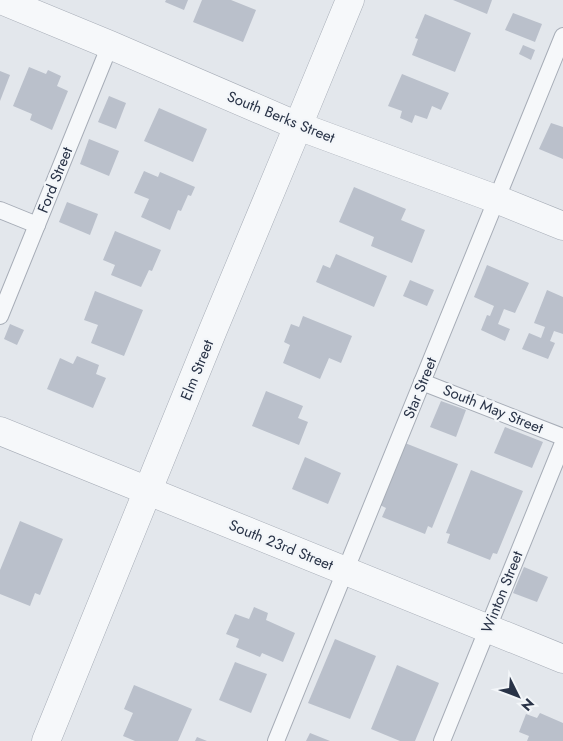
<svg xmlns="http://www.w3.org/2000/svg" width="563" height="741" viewBox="0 0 563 741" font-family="Jost,sans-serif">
	<rect width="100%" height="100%" fill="#e3e7ec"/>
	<g fill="#bac0cb">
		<path d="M166,0H188L184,10L165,2Z"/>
		<path d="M202,0H231L256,10L243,42L193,22Z"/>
		<path d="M453,0H492L487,14Z"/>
		<path d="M513,13L542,24L535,42L505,30Z"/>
		<path d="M425,14L471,33L455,72L412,55L418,39L415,38Z"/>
		<path d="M523,45L535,50L531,60L519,54Z"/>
		<path d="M29,67L46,74L48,70L61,76L57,86L68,91L52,130L30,120L32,114L13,106Z"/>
		<path d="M0,71L10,75L0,101Z"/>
		<path d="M402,74L449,93L441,110L432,106L427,119L415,115L412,123L400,118L402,111L388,106Z"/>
		<path d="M109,96L126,103L116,129L98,122Z"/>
		<path d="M159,108L207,129L193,162L144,141Z"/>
		<path d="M551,123L563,127V159L539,149Z"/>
		<path d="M89,139L119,151L109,176L80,164Z"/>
		<path d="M144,171L158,177L160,172L195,187L191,196L188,195L181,211L178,210L170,230L141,217L149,199L134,193Z"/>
		<path d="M354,187L406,209L401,220L425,230L412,263L371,246L374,237L339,222Z"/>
		<path d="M67,202L98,214L90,235L59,222Z"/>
		<path d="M115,231L161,250L152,271L149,270L141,287L111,275L115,265L103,260Z"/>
		<path d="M336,254L387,276L374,307L316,282L323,265L330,268Z"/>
		<path d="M487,265L529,283L515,313L504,309L498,324L510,329L505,341L481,330L487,315L490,316L494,306L474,297Z"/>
		<path d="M410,280L434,290L427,306L403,296Z"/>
		<path d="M547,290L563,297V334L554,331L550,341L555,343L548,359L522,349L529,333L541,338L545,327L534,323Z"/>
		<path d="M95,291L143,310L124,356L91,343L98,325L84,320Z"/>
		<path d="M303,316L352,336L341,363L329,358L320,379L283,363L290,345L284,342L291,324L299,327Z"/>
		<path d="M10,324L24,330L17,345L4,339Z"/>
		<path d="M77,356L99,365L96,374L106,378L93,408L47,389L60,358L73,364Z"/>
		<path d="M266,391L303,406L298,418L308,422L299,445L252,426Z"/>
		<path d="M441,401L466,410L456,437L430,427Z"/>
		<path d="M505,427L543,442L532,468L494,453Z"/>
		<path d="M405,443L458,464L432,528L428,526L425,534L382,517L386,508L380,505Z"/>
		<path d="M305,457L341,473L328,504L292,489Z"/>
		<path d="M471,470L523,491L497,554L493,553L490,560L447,543L450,534L446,533Z"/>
		<path d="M20,521L63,539L40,595L35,593L30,606L0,594V570Z"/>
		<path d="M524,567L548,577L537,602L513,593Z"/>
		<path d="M254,607L268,613L266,620L295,633L283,662L262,653L260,657L236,647L239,639L226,634L235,614L249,619Z"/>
		<path d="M335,639L376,656L350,719L308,703Z"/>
		<path d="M235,662L267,674L251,713L219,700Z"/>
		<path d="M397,665L439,683L415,741H400L371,729Z"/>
		<path d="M134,685L192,709L178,741H135L123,736L133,713L124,709Z"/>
		<path d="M540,713L563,723V741H527L529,736L519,732L526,714L537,718Z"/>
		<path d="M310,733L330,741H306Z"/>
		<path d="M197,737L207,741H195Z"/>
	</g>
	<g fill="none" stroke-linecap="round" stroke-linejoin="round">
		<defs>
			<g id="service">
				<path d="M0,210L37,225"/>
				<path d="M0,316L110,45"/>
				<path d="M422,382L563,437"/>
				<path d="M276,741L563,36"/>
				<path d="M442,741L563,443"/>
			</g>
			<g id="minor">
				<path d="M1,0L110,45L298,126L496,199L563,226"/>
				<path d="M0,431L563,659"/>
				<path d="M46,741L213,330L298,126L350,0"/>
			</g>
		</defs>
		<use href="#service" stroke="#a7adb7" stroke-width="18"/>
		<use href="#minor" stroke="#a7adb7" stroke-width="29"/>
		<use href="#service" stroke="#f6f8fa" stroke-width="16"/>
		<use href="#minor" stroke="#f6f8fa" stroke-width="28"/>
	</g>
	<g text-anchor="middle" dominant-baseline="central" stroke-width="4.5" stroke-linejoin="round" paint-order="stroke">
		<g font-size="15" fill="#293347" stroke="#f3f6f9">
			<text transform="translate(281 117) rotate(22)">South Berks Street</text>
			<text transform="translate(55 180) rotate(-68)">Ford Street</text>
			<text transform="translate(197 370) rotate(-68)">Elm Street</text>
			<text transform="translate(420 388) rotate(-68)">Star Street</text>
			<text transform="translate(493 409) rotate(22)">South May Street</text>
			<text transform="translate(281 545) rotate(22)">South 23rd Street</text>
			<text transform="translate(502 592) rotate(-68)">Winton Street</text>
		</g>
	</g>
	<g transform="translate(518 696) rotate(132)" stroke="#f3f6f9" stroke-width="4" paint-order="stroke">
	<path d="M0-4L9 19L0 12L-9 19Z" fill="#293347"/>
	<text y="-8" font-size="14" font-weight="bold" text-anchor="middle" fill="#293347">N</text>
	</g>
</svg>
